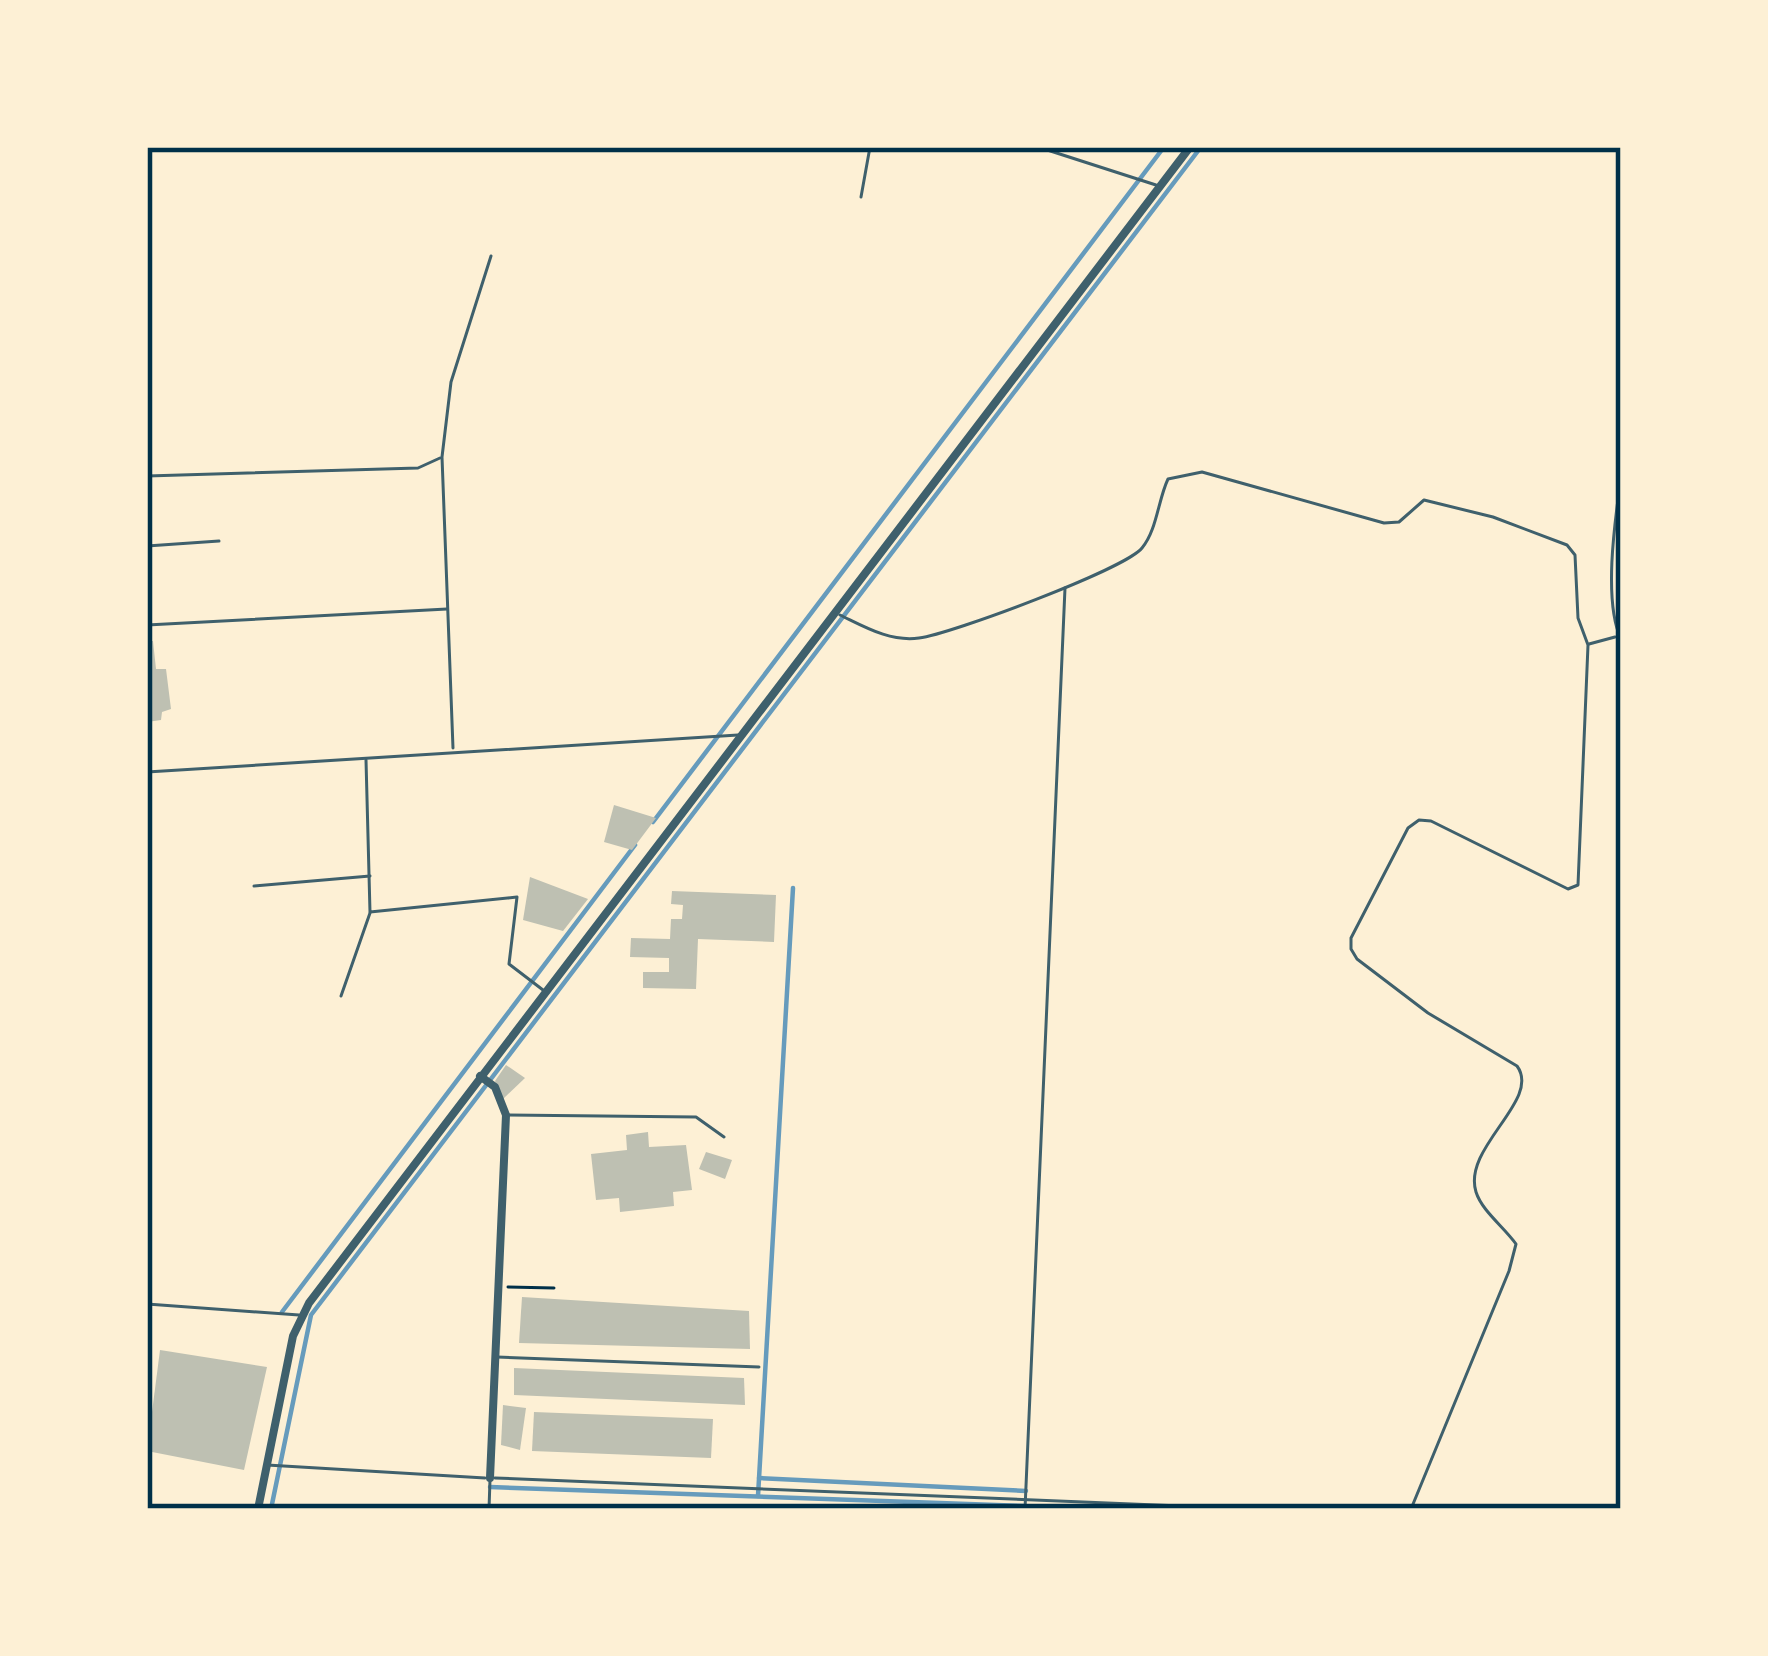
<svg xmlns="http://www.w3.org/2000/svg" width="1768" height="1656" viewBox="0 0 1768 1656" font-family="Overpass,sans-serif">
	<rect width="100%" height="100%" fill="#fdf0d5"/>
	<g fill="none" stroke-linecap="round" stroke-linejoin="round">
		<g stroke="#669bbc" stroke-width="4.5">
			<path d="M653,822L1164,147"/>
			<path d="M282,1312L635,845"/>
			<path d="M759,1478L1026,1491"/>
			<path d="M490,1487L1025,1506"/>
			<path d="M758,1496L793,888"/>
			<path d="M271,1509L311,1315L1201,147"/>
		</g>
	</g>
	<g fill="#bec0b2">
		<path d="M147,641H153L156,669H166L171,709L162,712L161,720L147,722Z"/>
		<path d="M614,805L656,818L632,850L604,842Z"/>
		<path d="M530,877L588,899L563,931L523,920Z"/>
		<path d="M672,891L776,895L774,942L698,939L696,989L643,988V972H669V958L630,957L631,938L670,939L671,919H682L683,905L671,904Z"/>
		<path d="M506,1065L525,1078L503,1099L495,1081Z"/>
		<path d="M648,1132L649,1147L686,1145L692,1190L673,1192L674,1206L620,1212L619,1198L596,1200L591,1154L627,1150L626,1135Z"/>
		<path d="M706,1152L732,1160L725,1179L699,1169Z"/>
		<path d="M522,1297L749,1311L750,1349L519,1343Z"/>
		<path d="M160,1350L267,1367L244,1470L147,1451Z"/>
		<path d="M514,1368L744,1378L745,1405L514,1395Z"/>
		<path d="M503,1405L526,1408L520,1450L501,1445Z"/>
		<path d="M534,1412L713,1419L711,1458L532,1451Z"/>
	</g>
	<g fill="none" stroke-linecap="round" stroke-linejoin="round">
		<path stroke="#003049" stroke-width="3" d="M508,1287L554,1288"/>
		<g stroke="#3f606c" stroke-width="3">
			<path d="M1038,147L1156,185"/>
			<path d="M861,197L870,147"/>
			<path d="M147,476L418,468L440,458"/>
			<path d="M1621,477C1615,520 1603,601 1621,639"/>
			<path d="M147,546L219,541"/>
			<path d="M840,615C865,627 890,642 919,638C951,634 1125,569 1142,548C1157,530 1158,500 1168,479L1202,472L1384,523L1399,522L1424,500L1493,517L1567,545L1575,555L1578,618L1588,645L1578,885L1568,889L1431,821L1419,820L1408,828L1351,938V949L1357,959L1428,1013L1517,1066C1542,1100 1462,1147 1476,1192C1482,1211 1504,1227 1516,1244L1509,1271L1411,1509"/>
			<path d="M147,625L447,609"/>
			<path d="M1589,644L1615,637"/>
			<path d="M453,748L442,457L451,382L491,256"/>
			<path d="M366,760L370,912L517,897L509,964L543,990"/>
			<path d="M147,772L738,735"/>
			<path d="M254,886L370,876"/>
			<path d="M341,996L370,913"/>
			<path d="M508,1115L696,1117L724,1137"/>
			<path d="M147,1304L299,1315"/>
			<path d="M497,1357L759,1367"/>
			<path d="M267,1465L485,1478"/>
			<path d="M495,1478L1254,1509"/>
			<path d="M489,1509L490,1480"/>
			<path d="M1025,1509L1065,588"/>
		</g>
		<g stroke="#3f606c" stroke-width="8">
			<path d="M480,1076L495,1087L506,1115L490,1478"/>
			<path d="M258,1509L293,1336L309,1303L1190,147"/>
		</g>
	</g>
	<rect width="1768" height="1656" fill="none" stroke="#fdf0d5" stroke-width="300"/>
	<rect x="150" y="150" width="1468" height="1356" fill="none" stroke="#003049" stroke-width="4.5"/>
</svg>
